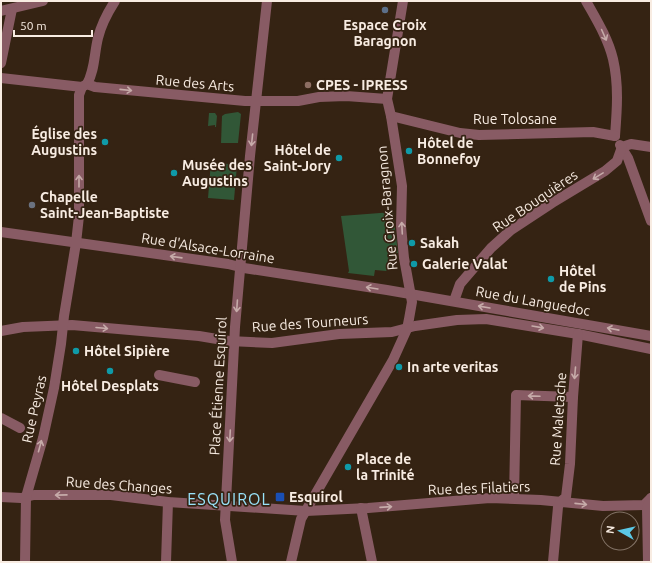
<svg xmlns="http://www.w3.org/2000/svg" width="652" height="563" viewBox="0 0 652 563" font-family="Ubuntu,sans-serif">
	<rect width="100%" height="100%" fill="#352313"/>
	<g fill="#315737">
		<path d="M238,112L241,114L238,143H221L222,116L225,114Z"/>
		<path d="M209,113H215L217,116L216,127H215V125L208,126Z"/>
		<path d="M211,162L237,165L234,200L208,198Z"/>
		<path d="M393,212L398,253L391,254L393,265L386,271L375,270L374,276L348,273L349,271L341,216Z"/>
	</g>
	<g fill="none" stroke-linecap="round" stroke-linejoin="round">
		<g stroke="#885b64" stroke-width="10">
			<path d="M586,1C596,19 608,38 613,59C619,85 617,110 615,136"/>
			<path d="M1,11L43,1"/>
			<path d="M1,63L12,9"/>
			<path d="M1,78L82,87L87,84L95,87L245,101H298L319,97L346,96L387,99"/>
			<path d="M87,84C95,70 94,54 98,38C101,25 108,12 115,1"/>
			<path d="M391,116L460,133L479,135L593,132L615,136"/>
			<path d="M620,145L628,158L651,221"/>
			<path d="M622,147L631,144L651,147"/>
			<path d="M1,232L228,264L244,268L387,290L651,336"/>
			<path d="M454,301L460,284L491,248L511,230L552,203L605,171L617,161L622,147"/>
			<path d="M1,331L23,327L72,325L199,336L229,341L272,343L339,334L392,332L415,326L457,320L486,319L578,334L651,349"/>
			<path d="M159,375L195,382"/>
			<path d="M1,418L20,428"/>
			<path d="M1,497L21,498L34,495H111L168,502L306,511L368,508L490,498L541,500L603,506L644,505L651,498"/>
			<path d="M514,498L516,395L573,397"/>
			<path d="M361,508L372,562"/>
			<path d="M25,562L26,497L43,438L54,388L61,344L64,316L76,243L79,216V95L82,87"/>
			<path d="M166,562L168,502"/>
			<path d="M232,562L225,520L235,327L250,156L267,1"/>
			<path d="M291,562L301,519L393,360L407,329L409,319L412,302L404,258L401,226L402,186L391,116L387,99L403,1"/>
			<path d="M553,562L558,507L560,502L566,497L570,464L573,397L578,334"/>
			<path d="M648,562L647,508L651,498"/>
		</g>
	</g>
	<defs><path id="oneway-shaft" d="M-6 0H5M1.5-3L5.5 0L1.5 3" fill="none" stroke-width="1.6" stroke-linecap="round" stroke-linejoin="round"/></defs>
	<g stroke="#c6aba9">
		<use href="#oneway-shaft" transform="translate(604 35) rotate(66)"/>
		<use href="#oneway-shaft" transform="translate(126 90) rotate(6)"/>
		<use href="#oneway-shaft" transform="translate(252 140) rotate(96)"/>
		<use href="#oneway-shaft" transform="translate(598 176) rotate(149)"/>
		<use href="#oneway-shaft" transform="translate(79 181) rotate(-90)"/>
		<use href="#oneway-shaft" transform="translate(402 228) rotate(-93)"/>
		<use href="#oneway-shaft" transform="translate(176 257) rotate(-172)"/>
		<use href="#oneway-shaft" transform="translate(372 288) rotate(-171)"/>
		<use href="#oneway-shaft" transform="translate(237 306) rotate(94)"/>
		<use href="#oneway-shaft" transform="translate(484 307) rotate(-170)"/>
		<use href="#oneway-shaft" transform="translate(538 327) rotate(10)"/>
		<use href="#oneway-shaft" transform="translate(102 328) rotate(5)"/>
		<use href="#oneway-shaft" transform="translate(613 329) rotate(-169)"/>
		<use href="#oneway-shaft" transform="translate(575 373) rotate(95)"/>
		<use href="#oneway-shaft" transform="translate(534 396) rotate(-178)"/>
		<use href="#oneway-shaft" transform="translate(230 436) rotate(93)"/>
		<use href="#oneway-shaft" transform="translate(40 446) rotate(-75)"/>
		<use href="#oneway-shaft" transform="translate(61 495) rotate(179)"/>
		<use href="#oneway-shaft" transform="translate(581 504) rotate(6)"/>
		<use href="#oneway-shaft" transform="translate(386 507) rotate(-4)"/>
	</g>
	<circle fill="#5c6f8a" stroke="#352313" stroke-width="1.5" cx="385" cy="10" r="4"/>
	<circle fill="#8d6e63" stroke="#352313" stroke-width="1.5" cx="308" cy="85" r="4"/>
	<g fill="#0f9aa8" stroke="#352313" stroke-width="1.5">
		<circle cx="105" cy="142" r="4"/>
		<circle cx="409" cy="151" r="4"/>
		<circle cx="339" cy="158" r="4"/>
		<circle cx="174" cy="173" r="4"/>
		<circle cx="412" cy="243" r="4"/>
		<circle cx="414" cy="264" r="4"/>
		<circle cx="551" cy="279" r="4"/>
		<circle cx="76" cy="351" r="4"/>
		<circle cx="399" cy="367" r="4"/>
		<circle cx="110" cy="371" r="4"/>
		<circle cx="348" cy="467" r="4"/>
	</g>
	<circle fill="#6b7280" stroke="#352313" stroke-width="1.5" cx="32" cy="205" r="4"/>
	<rect fill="#1a4fb4" stroke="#352313" stroke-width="1.5" x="275" y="492" width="10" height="10" rx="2"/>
	<g text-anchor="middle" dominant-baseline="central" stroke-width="3.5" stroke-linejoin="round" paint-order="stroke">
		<g font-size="14" font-weight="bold" fill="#f8ece2" stroke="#352313" text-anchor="start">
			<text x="385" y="25" text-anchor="middle">Espace Croix<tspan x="385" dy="16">Baragnon</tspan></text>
			<text x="316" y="85">CPES - IPRESS</text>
			<text x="97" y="134" text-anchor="end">Église des<tspan x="97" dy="16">Augustins</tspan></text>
			<text x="417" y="143">Hôtel de<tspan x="417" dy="16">Bonnefoy</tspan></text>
			<text x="331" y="150" text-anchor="end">Hôtel de<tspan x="331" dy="16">Saint-Jory</tspan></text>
			<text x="182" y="165">Musée des<tspan x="182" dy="16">Augustins</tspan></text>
			<text x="40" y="197">Chapelle<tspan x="40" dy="16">Saint-Jean-Baptiste</tspan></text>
			<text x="420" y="243">Sakah</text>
			<text x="422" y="264">Galerie Valat</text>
			<text x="559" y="271">Hôtel<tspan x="559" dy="16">de Pins</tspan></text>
			<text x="84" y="351">Hôtel Sipière</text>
			<text x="407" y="367">In arte veritas</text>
			<text x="110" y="386" text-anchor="middle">Hôtel Desplats</text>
			<text x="356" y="459">Place de<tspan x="356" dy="16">la Trinité</tspan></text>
			<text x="289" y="497">Esquirol</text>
		</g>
		<g font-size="14" fill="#f8ece2" stroke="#352313">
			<text transform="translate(195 83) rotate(5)">Rue des Arts</text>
			<text x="515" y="119">Rue Tolosane</text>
			<text transform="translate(535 201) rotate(-34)">Rue Bouquières</text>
			<text transform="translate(387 208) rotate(-95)">Rue Croix-Baragnon</text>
			<text transform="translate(208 248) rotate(9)">Rue d'Alsace-Lorraine</text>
			<text transform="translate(533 301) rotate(10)">Rue du Languedoc</text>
			<text transform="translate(310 323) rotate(-4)">Rue des Tourneurs</text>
			<text transform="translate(218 386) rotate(-87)">Place Étienne Esquirol</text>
			<text transform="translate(34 409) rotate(-77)">Rue Peyras</text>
			<text transform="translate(558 419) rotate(-86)">Rue Maletache</text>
			<text transform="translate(119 485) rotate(4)">Rue des Changes</text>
			<text transform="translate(479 488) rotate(-2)">Rue des Filatiers</text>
		</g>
		<g font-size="16" letter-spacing="1" fill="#98e2f9" stroke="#352313">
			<text x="229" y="499">ESQUIROL</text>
		</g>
	</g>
	<rect width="652" height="563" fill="none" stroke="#f8ece2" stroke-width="4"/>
	<g transform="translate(620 531) rotate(278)"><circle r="19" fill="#352313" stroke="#837366"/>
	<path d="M0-3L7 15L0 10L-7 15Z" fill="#5bc8e6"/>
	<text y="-6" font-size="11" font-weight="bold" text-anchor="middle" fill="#f8ece2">N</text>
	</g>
	<path d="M14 30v6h78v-6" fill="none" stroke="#f8ece2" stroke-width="2"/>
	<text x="20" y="30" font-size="12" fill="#f8ece2" stroke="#352313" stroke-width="3" paint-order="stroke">50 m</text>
</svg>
